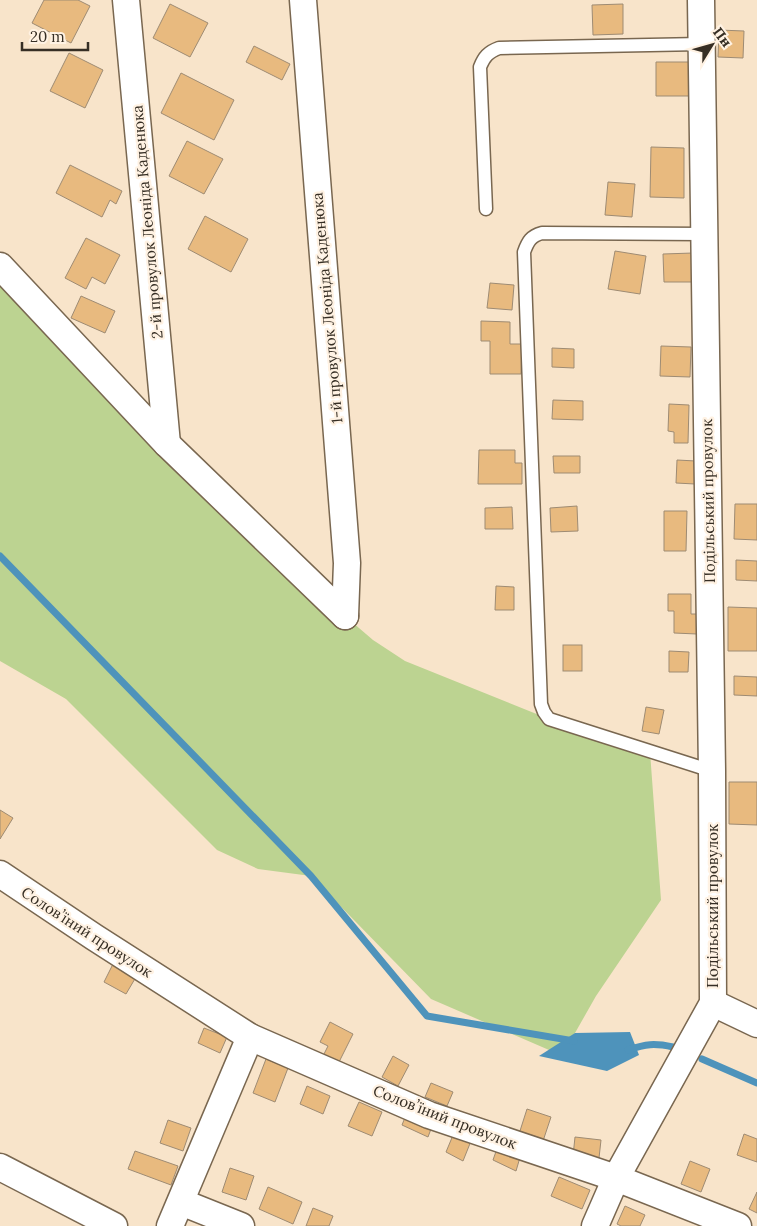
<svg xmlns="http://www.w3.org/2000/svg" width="757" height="1226" viewBox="0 0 757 1226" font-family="Lora,serif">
	<rect width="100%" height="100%" fill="#f8e4ca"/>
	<path fill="#bcd391" d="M0,272L345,616L373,640L405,661L549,719L650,752L661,900L596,996L575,1033L556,1053L431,999L311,876L258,869L217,850L66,699L0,661Z"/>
	<path fill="#4e93bb" d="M630,1032L639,1055L607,1071L539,1056L575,1033Z"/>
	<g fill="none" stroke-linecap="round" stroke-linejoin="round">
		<g stroke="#4e93bb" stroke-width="7">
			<path d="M0,556L311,876L427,1016L574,1041"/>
			<path d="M628,1050C646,1044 654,1043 673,1047"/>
			<path d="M702,1059L757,1083"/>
		</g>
	</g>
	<g fill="#e8ba7f" stroke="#9e8b73">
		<path d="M44,0H78L90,6L71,43L32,23Z"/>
		<path d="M170,4L208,23L190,57L153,38Z"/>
		<path d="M623,4V34L593,35L592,5Z"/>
		<path d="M719,30L744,31L743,58L718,57Z"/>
		<path d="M254,46L290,64L282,80L246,62Z"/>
		<path d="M69,53L103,70L85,108L50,91Z"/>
		<path d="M656,62H689L690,96H656Z"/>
		<path d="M181,73L234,100L214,140L161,113Z"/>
		<path d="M187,141L223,159L204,194L169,176Z"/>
		<path d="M651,147L684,148V198L650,197Z"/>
		<path d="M70,165L122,191L116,204L110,200L102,217L56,193Z"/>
		<path d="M608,182L635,184L632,217L605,215Z"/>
		<path d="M205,216L248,239L231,272L188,249Z"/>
		<path d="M86,238L120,255L105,284L92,277L86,289L65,278Z"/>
		<path d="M615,251L646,256L640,294L608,289Z"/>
		<path d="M693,253V282H664L663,254Z"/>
		<path d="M490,283L514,285L512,310L487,308Z"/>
		<path d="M81,296L115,311L105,333L71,318Z"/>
		<path d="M481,321L510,322V344H522L521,374H490V341H481Z"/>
		<path d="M661,346L691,347L690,377L660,376Z"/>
		<path d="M552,348L574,349V368L552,367Z"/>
		<path d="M553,400L583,401V420L552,419Z"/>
		<path d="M669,404L689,405L688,443H674V432L668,431Z"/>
		<path d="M479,450H515V463H522V484H478Z"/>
		<path d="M553,456H580V473H554Z"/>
		<path d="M677,460L696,461L695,484L676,483Z"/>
		<path d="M735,504H757V540L734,539Z"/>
		<path d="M577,506L578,531L551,532L550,508Z"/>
		<path d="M512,507L513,529H485V508Z"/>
		<path d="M664,511H687L686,551H664Z"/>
		<path d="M736,560L757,561V581L736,580Z"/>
		<path d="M496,586L514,587V610H495Z"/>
		<path d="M668,594H691V614H697V634L674,633V611H668Z"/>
		<path d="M728,607L757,608V651H728Z"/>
		<rect x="563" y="645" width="19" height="26"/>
		<path d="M669,651L689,652L688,672H669Z"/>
		<path d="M734,676L757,677V696L734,695Z"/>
		<path d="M646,707L664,710L659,734L642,731Z"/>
		<path d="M729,782H757V825L729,824Z"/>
		<path d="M0,810L13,818L0,839Z"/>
		<path d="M113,964L136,977L126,994L104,982Z"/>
		<path d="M330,1022L353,1034L335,1070L320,1062L328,1046L320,1042Z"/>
		<path d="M204,1028L227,1037L220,1053L198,1043Z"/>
		<path d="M393,1056L409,1065L398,1086L382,1077Z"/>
		<path d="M266,1059L288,1068L275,1102L253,1093Z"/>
		<path d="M431,1083L453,1092L447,1106L425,1097Z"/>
		<path d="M307,1086L330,1096L323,1114L300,1104Z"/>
		<path d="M359,1102L382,1112L372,1136L348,1126Z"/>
		<path d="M527,1109L551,1117L543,1141L519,1134Z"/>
		<path d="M408,1110L434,1121L428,1137L402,1125Z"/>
		<path d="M168,1120L191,1128L183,1151L160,1143Z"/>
		<path d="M456,1128L473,1136L463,1161L446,1152Z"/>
		<path d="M744,1134L757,1139V1162L737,1155Z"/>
		<path d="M575,1137L601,1140L599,1158L573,1156Z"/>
		<path d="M499,1143L521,1154L516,1171L493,1160Z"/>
		<path d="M135,1151L178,1166L171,1185L128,1169Z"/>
		<path d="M690,1161L710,1169L701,1192L681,1184Z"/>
		<path d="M230,1168L254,1176L246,1200L222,1192Z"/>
		<path d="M559,1177L590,1190L582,1209L551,1196Z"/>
		<path d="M268,1187L302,1202L293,1224L259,1209Z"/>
		<path d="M757,1192V1213L749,1209Z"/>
		<path d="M625,1206L645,1215L640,1226H621L617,1224Z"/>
		<path d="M313,1208L333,1216L329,1226H306Z"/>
	</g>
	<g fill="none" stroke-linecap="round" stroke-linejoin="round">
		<defs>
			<g id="lane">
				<path d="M486,209L480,67C484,57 488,52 499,48L701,44"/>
				<path d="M704,234L542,233C531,236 528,241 524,252L541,704L544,712L549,719L712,771"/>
			</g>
			<g id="street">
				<path d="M126,0L167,444"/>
				<path d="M303,0L347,563L345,616"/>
				<path d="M0,266L167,444L345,616"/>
				<path d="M0,874L94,937L250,1037L429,1115L616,1178L738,1226"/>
				<path d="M713,1003L757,1024"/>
				<path d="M0,1167L114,1226"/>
				<path d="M181,1202L241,1226"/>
				<path d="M170,1226L250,1037"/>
				<path d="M595,1226L616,1178L713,1003L712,771L701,0"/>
			</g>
		</defs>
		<use href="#lane" stroke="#796750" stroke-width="15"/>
		<use href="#street" stroke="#796750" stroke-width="29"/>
		<use href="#lane" stroke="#fff" stroke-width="12"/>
		<use href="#street" stroke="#fff" stroke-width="26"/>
	</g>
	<g text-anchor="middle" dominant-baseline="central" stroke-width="4.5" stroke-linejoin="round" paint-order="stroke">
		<g font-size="15" fill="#362e24" stroke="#fff2e3">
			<text transform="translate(147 222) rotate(-95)">2-й провулок Леоніда Каденюка</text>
			<text transform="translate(327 308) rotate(-95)">1-й провулок Леоніда Каденюка</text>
			<text transform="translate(708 501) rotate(-91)">Подільський провулок</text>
			<text transform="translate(712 906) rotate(-90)">Подільський провулок</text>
			<text transform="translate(87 932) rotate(33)">Соловʼїний провулок</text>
			<text transform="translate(445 1117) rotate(21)">Соловʼїний провулок</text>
		</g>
	</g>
	<g transform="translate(712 45) rotate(53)" stroke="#fff2e3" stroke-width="4" paint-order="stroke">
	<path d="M0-4L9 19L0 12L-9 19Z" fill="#362e24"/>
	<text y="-8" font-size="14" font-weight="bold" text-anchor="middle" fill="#362e24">Пн</text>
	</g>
	<path d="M22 42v8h66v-8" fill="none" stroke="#362e24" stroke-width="2.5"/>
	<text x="30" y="42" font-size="15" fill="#362e24" stroke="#fff2e3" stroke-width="4" paint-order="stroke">20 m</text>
</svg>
